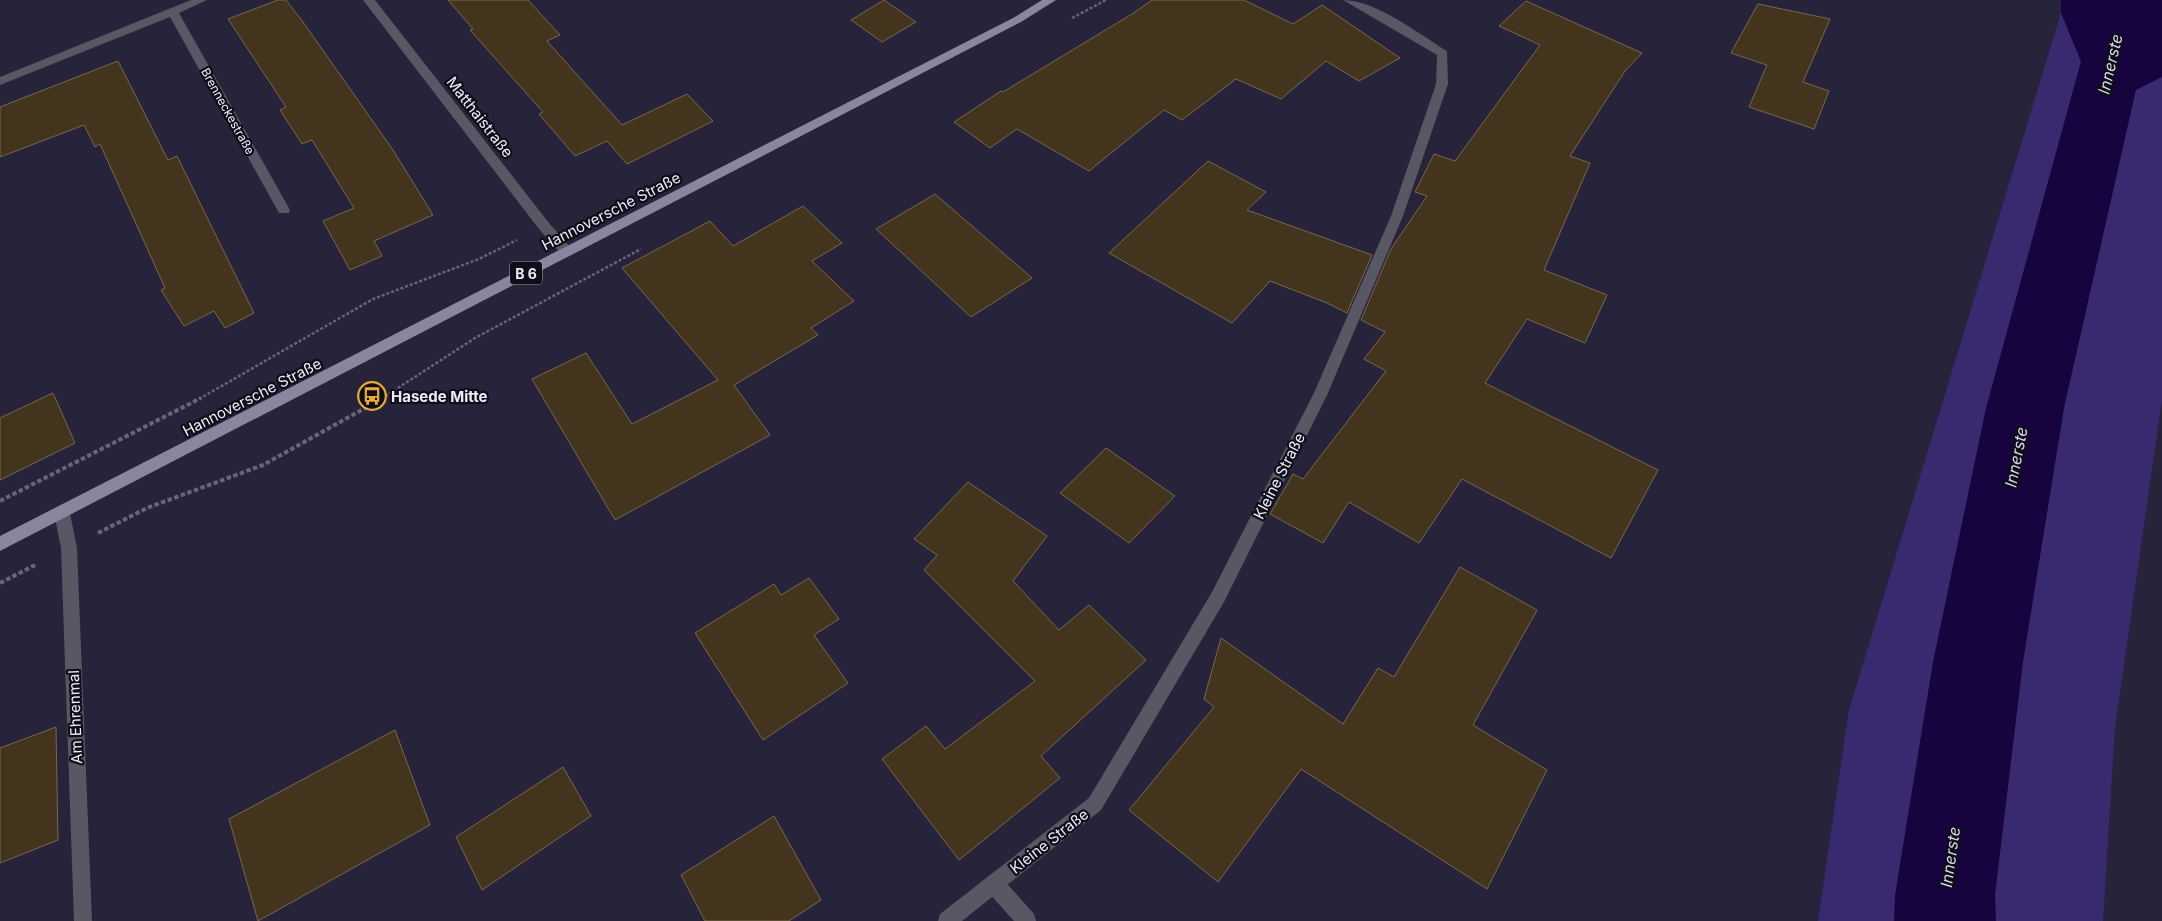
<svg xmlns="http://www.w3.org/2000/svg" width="2162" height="921" viewBox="0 0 2162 921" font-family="Inter,sans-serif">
	<rect width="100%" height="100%" fill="#26233a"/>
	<path fill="#392a70" d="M2061,0H2162V400L2115,727L2103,921H1818L1849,710L2061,13Z"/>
	<path fill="#17043f" d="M2061,0H2162V77L2100,108L2061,13Z"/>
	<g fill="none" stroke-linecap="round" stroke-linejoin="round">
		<path fill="#17043f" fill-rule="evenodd" d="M2089,0H2147L2149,32L2064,408L2023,662L1995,895L1996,921H1894L1895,895L1933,662L1986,408L2089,32Z"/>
	</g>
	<g fill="#43351d" stroke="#78684e">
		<path d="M278,0H286L303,22L393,150L433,215L374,241L382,256L350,270L323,221L354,208L312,140L302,144L280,110L286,107L228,19Z"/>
		<path d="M448,0H528L560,35L547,41L622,125L687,94L713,121L627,164L607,141L575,156L539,114L543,112L470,30L473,29Z"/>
		<path d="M884,0L916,22L882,42L851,20Z"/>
		<path d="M1152,0H1244L1293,24L1322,5L1400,58L1359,81L1326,61L1281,99L1236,79L1182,120L1164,110L1089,171L1017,129L990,148L954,122L1001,91L1003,92L1132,14Z"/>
		<path d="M1526,1L1642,53L1625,71L1570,156L1590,163L1544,270L1607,295L1585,343L1527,319L1485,383L1658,470L1611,558L1462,479L1419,543L1349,502L1323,543L1270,514L1293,474L1303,479L1386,371L1364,359L1385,332L1361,320L1391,249L1427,196L1415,192L1434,154L1455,161L1540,45L1499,26Z"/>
		<path d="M1758,4L1830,19L1803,82L1829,91L1814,129L1749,107L1767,65L1731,53Z"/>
		<path d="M118,61L168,160L177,156L254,313L225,328L214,311L184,326L161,290L165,288L100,144L95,147L84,125L0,157V107Z"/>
		<path d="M1208,161L1266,192L1247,210L1372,255L1347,313L1327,303L1270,281L1232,323L1109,253Z"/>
		<path d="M935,194L1032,278L971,317L876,229Z"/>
		<path d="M803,206L842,243L812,261L854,301L811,328L818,335L734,385L770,435L615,520L532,379L586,353L632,424L718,380L622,268L710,221L733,246Z"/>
		<path d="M53,393L75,443L0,480V418Z"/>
		<path d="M1106,448L1175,496L1129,543L1060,493Z"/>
		<path d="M968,482L1047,536L1013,581L1059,630L1089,605L1146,660L1041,756L1060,778L959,860L882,759L926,726L945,749L1035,681L924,570L937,555L914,539Z"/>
		<path d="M1460,567L1537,610L1473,725L1547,770L1487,889L1301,769L1218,882L1129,810L1214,707L1204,699L1221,638L1343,724L1378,668L1394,677Z"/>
		<path d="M809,578L839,619L814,635L848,683L763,740L695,633L774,584L781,595Z"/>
		<path d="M56,727L58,840L0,863V748Z"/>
		<path d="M395,730L430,825L258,921L229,819Z"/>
		<path d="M563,767L591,816L482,890L456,837Z"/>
		<path d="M774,816L821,900L789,921H705L681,875Z"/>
	</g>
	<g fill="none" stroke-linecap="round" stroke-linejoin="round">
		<g stroke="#676579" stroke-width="2.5" stroke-dasharray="3 2" stroke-linecap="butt">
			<path d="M1072,18L1106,0"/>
			<path d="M199,399L373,299L479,259L517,240"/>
			<path d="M381,399L475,338L641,249"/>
		</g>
		<g stroke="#676579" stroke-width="4" stroke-dasharray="4.5 2.5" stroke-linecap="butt">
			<path d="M0,501L201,398"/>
			<path d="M98,533L147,508L263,465L383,398"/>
			<path d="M0,583L37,564"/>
		</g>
		<path fill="#585763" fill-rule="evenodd" d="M994,875L1001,877L1034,914L1036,921H1014L987,891L985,884L987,877Z"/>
		<g fill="#585763" fill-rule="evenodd">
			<path d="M191,0H207L179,13L290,210L289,213H279L170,17L0,85V77Z"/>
			<path d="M363,0H375L549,223L572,249L574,252L572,255H562L539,229Z"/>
			<path d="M1343,0C1376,0 1419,34 1447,51L1448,84L1403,216L1328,393L1224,602L1101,810L962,921H938L940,914L1089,798L1212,592L1314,393L1391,216L1436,84L1437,55Z"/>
			<path d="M62,506L67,508L70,513L77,548L92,921H74L61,548L54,513L57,508Z"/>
		</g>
		<path fill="#88879f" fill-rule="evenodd" d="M1042,0H1056L1021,22L0,551V536L1013,18Z"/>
	</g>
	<defs>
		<symbol id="bus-ring" viewBox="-11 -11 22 22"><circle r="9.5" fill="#0f0e18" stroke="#e8ab37" stroke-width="1.5"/><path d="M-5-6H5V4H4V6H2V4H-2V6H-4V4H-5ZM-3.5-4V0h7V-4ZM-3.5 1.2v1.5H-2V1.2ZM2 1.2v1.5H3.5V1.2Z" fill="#e8ab37"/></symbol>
	</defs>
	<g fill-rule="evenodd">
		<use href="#bus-ring" x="356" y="380" width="32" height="32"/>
	</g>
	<g text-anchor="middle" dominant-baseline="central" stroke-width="4.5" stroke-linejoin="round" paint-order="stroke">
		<g font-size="12" fill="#edecfc" stroke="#0f0e18">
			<text transform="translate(228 111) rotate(61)">Brenneckestraße</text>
		</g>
		<rect fill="#0f0e18" stroke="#aaa9b8" stroke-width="1" x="510" y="261.5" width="32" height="23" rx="4"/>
		<g font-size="14" font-weight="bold" fill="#edecfc">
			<text x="526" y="273">B 6</text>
		</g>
		<g font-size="15" fill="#edecfc" stroke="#0f0e18">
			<text transform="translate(480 117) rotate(52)">Matthaistraße</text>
			<text transform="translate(611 211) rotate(-27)">Hannoversche Straße</text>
			<text transform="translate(252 397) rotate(-27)">Hannoversche Straße</text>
			<text transform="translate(1279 476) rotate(-63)">Kleine Straße</text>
			<text transform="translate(75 717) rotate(-92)">Am Ehrenmal</text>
			<text transform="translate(1049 841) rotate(-38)">Kleine Straße</text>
		</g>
		<g font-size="15" font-weight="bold" fill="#edecfc" stroke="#0f0e18" text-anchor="start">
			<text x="391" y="396">Hasede Mitte</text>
		</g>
		<g font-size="16" font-style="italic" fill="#d7d6ed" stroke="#0f0e18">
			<text transform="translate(2110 64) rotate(-77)">Innerste</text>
			<text transform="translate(2016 457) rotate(-79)">Innerste</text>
			<text transform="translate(1950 857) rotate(-82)">Innerste</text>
		</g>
	</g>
</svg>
